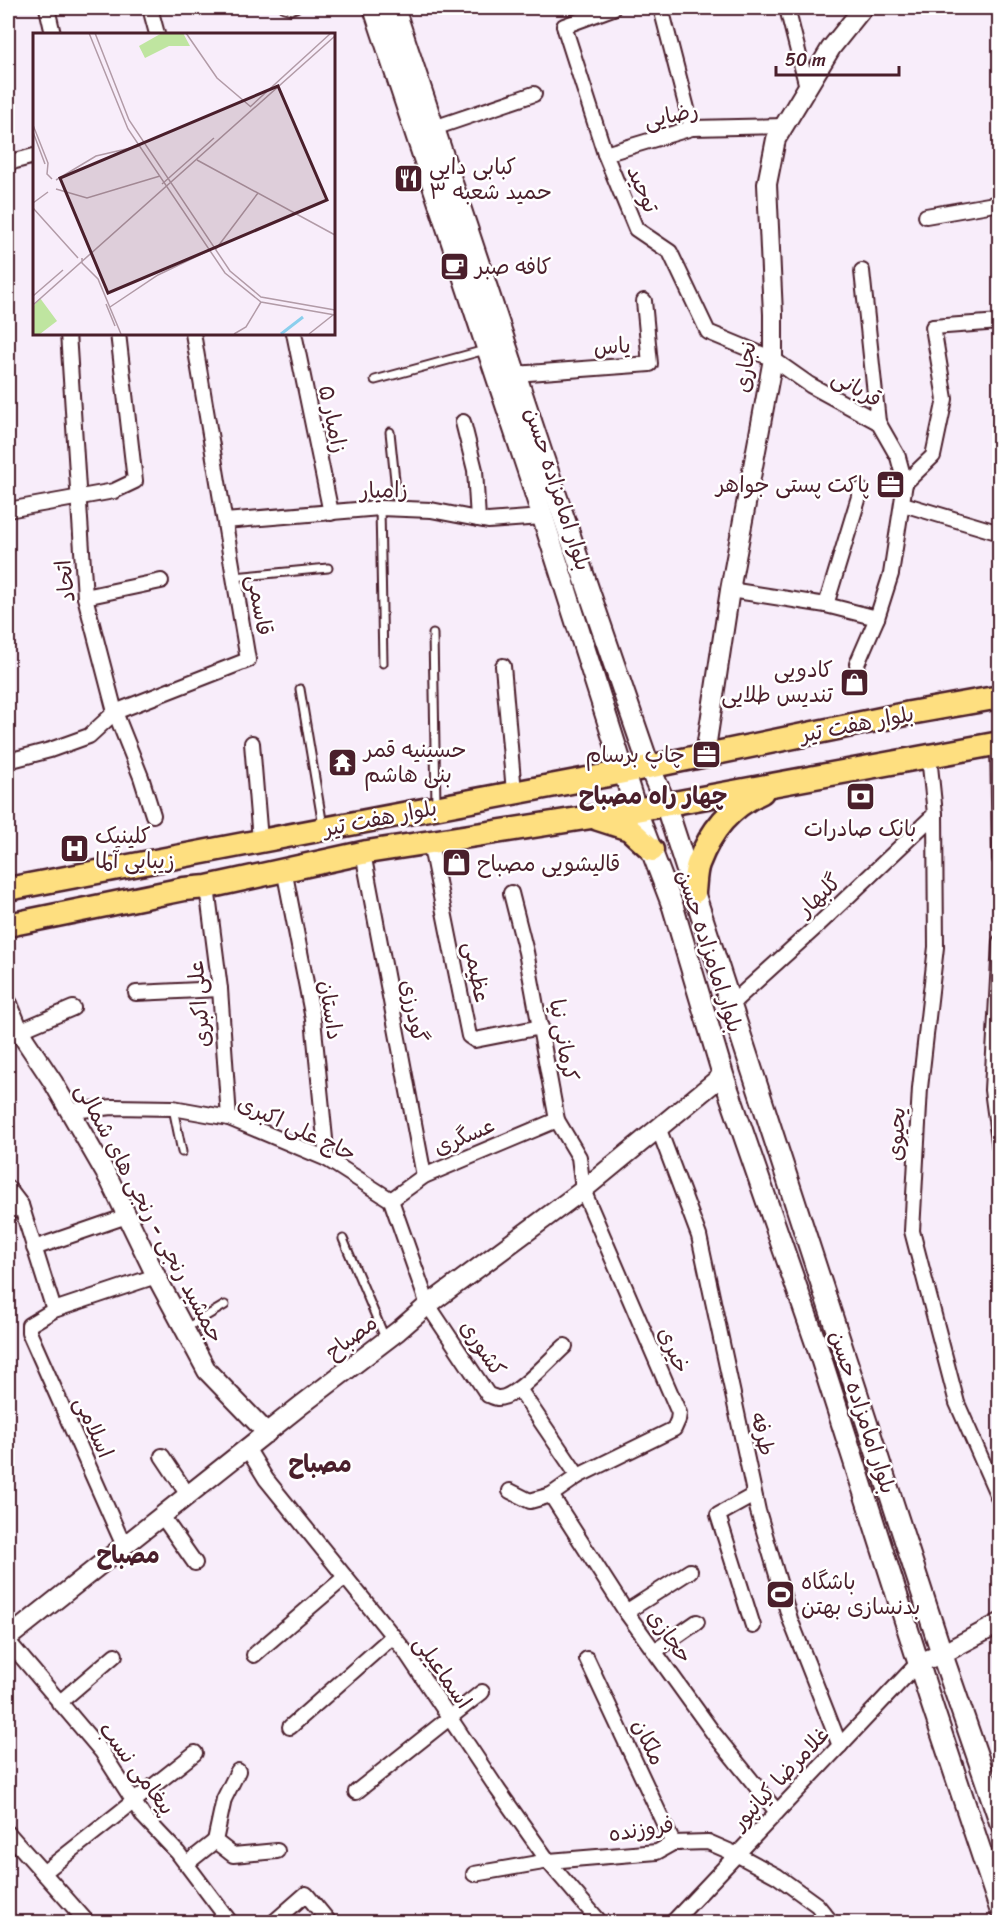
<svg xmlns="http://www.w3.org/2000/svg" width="1007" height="1930" viewBox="0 0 1007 1930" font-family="Sriracha,'Playpen Sans Arabic',sans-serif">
	<rect width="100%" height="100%" fill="#f8edfa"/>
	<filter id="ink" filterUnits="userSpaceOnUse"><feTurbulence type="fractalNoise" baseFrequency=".0167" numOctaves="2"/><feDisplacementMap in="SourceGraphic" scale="12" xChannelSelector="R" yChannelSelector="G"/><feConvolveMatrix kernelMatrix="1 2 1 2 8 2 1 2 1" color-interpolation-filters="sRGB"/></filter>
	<g filter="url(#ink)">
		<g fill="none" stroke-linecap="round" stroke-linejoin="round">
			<defs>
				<g id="service">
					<path d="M284,8L291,10L296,8"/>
					<path d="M375,380L485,350"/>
					<path d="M390,432L398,509"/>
					<path d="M380,508L383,663"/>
					<path d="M234,577L328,568"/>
					<path d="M433,634L436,805"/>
					<path d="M300,689L323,826"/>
					<path d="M173,1108L182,1152"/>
					<path d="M343,1239L385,1338"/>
					<path d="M186,1328L225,1305"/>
				</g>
				<g id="minor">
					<path d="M47,8L53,34"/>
					<path d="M150,8L157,34"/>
					<path d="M613,8L564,26L605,154L636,229L670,252L708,332L773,359L810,385L878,422L898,457L905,483L891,574L877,618L857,664"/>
					<path d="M661,8L692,128"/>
					<path d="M787,8L807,87"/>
					<path d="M434,128L534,94"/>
					<path d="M605,154L692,128L784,126"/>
					<path d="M8,163L34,156"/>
					<path d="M926,216L1000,203"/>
					<path d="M862,271L878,422"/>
					<path d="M68,333L85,597L115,712L141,777L153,815"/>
					<path d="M294,333L331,513"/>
					<path d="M515,374L650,364L644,301"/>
					<path d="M463,422L475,470L478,519"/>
					<path d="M905,483L933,456L945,399L933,327L1000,322"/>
					<path d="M903,504L1000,533"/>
					<path d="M8,510L114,491L135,481L118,333"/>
					<path d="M225,521L380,508L431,510L488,521L542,517"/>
					<path d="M730,590L826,605L877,618"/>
					<path d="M85,597L161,581"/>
					<path d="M826,605L861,490"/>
					<path d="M503,666L514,792"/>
					<path d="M252,743L260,840"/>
					<path d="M998,743L1000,859"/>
					<path d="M929,756L935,814L936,947L920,1088L912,1231L957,1403L1000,1501"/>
					<path d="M8,761L50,750L89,736L115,712L248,660L193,333"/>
					<path d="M430,842L469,1036L475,1040L541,1027"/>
					<path d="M363,853L424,1176"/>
					<path d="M284,869L313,1019L327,1159"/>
					<path d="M207,887L220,989L229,1118"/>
					<path d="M1000,942L992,1090L1000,1149"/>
					<path d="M136,993L220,989"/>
					<path d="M731,1004L816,927L935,814"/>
					<path d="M19,1031L73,1008"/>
					<path d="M70,1111L113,1107L173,1108L229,1118L327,1159L391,1200L428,1305L488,1395C489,1395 496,1398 497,1398C515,1400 551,1358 565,1346"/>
					<path d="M658,1127L699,1236L758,1511L790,1619L840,1746"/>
					<path d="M8,1188L21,1205L54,1310"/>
					<path d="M391,1200L424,1176L557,1120"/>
					<path d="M8,1213L21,1205"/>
					<path d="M34,1248L127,1216"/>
					<path d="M519,1389L578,1476"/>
					<path d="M247,1448L266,1479L405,1651L498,1790L551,1865L600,1922"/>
					<path d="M162,1456L188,1495"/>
					<path d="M510,1491L530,1501L551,1495L578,1476L674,1429L678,1420L679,1413L583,1190L579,1157L557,1120L526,952L511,893"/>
					<path d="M551,1495L626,1612L714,1734L777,1812"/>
					<path d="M162,1516L195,1563"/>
					<path d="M124,1546L29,1332V1325L54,1310L156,1276"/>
					<path d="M626,1612L690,1571"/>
					<path d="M753,1626L718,1515L754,1495"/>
					<path d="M8,1641L102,1752L143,1816L178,1853L230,1922"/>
					<path d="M655,1651L697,1622"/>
					<path d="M254,1655L345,1577"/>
					<path d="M587,1659L673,1843"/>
					<path d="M59,1703L115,1655"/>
					<path d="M290,1727L393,1636"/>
					<path d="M238,1771L224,1799L215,1841L233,1855L277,1851"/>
					<path d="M356,1792L482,1692"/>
					<path d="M8,1833L87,1922"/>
					<path d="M186,1864L215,1841"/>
					<path d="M43,1873L195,1753"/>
					<path d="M474,1874L549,1861L657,1852L673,1843L708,1842L738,1855L777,1876L817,1905L831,1922"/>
					<path d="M274,1922L306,1894L329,1922"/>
					<path d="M673,1922L918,1663"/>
				</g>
				<g id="tertiary">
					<path d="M705,755L730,590L773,359V314L767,184L776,139L831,48L863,8"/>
					<path d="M8,1004L19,1031L53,1082L110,1181L156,1276L207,1371L267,1433"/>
					<path d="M8,1638L300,1406L398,1331L428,1305L583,1190L723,1075"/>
					<path d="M918,1663L942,1654L1000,1623"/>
				</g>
				<g id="secondary">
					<path d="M374,8L530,477L636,810L673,907L723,1075L820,1355L932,1705L1000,1909"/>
					<path d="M394,8L543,457L649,766L665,803L942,1654L1000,1822"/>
				</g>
				<g id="primary">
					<path d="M598,819L629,829L652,850"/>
					<path d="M8,889L624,772L910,713L1000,697"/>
					<path d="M694,892C695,883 695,872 698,864C711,830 730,807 762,792"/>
					<path d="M8,925L184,889L207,887L367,852L636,810L1000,743"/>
				</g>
			</defs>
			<use href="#service" stroke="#4a1f2b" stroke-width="11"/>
			<use href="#minor" stroke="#4a1f2b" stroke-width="18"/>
			<use href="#tertiary" stroke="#4a1f2b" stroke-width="22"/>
			<use href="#secondary" stroke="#4a1f2b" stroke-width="24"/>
			<use href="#primary" stroke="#4a1f2b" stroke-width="27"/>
			<use href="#service" stroke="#fff" stroke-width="7"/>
			<use href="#minor" stroke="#fff" stroke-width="14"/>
			<use href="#tertiary" stroke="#fff" stroke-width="18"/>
			<use href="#secondary" stroke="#fff" stroke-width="20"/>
			<use href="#primary" stroke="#fedf80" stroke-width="22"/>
		</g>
	</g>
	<defs>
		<symbol id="restaurant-square" viewBox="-11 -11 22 22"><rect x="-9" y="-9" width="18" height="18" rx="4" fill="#4a1f2b" stroke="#fff"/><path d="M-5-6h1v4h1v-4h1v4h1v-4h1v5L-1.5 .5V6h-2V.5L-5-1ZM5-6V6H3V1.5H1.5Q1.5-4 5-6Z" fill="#fff"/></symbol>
		<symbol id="cafe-square" viewBox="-11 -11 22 22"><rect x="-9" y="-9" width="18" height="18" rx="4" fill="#4a1f2b" stroke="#fff"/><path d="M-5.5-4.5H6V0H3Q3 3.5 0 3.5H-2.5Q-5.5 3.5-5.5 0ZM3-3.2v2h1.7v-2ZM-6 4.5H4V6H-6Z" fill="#fff"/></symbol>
		<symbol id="office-square" viewBox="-11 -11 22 22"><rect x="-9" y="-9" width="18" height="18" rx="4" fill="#4a1f2b" stroke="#fff"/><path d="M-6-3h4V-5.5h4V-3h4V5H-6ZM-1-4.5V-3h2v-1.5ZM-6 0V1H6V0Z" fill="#fff"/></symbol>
		<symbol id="shop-square" viewBox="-11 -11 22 22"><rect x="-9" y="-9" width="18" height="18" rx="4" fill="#4a1f2b" stroke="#fff"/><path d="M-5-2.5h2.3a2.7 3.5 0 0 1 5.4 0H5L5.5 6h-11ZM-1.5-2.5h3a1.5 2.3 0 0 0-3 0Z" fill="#fff"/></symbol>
		<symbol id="temple-square" viewBox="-11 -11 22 22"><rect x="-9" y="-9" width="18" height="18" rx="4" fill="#4a1f2b" stroke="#fff"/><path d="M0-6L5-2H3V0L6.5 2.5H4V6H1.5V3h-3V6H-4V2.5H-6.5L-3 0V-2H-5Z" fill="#fff"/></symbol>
		<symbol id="bank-square" viewBox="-11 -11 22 22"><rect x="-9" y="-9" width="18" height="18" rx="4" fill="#4a1f2b" stroke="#fff"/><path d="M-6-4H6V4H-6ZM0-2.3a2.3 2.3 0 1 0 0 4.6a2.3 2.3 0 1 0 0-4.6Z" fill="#fff"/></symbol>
		<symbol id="hospital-square" viewBox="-11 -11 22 22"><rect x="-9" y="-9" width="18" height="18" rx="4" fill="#4a1f2b" stroke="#fff"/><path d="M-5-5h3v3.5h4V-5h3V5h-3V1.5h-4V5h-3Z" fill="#fff"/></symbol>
		<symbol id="stadium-square" viewBox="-11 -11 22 22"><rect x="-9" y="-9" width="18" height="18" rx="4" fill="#4a1f2b" stroke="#fff"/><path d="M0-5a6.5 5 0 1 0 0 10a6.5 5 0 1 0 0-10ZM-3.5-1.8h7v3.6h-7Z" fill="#fff"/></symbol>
	</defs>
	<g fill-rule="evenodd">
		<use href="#restaurant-square" x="392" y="162" width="33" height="33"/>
		<use href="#cafe-square" x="438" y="250" width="33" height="33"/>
		<use href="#office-square" x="874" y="468" width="33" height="33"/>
		<use href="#shop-square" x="838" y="666" width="33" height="33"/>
		<use href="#office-square" x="690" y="738" width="33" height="33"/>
		<use href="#temple-square" x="326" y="746" width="33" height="33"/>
		<use href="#bank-square" x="844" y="780" width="33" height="33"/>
		<use href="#hospital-square" x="58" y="832" width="33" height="33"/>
		<use href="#shop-square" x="440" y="846" width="33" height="33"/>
		<use href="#stadium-square" x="764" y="1578" width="33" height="33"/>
	</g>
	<g text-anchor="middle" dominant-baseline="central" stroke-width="5" stroke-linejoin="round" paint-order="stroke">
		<g font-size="22" fill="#4a1f2b" stroke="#fff">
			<text transform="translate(671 115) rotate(-12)">رضایی</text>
			<text transform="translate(643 189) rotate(67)">توحید</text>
			<text transform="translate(612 346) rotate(-4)">یاس</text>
			<text transform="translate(745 367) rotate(-83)">نجاری</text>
			<text transform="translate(857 388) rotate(30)">قربانی</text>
			<text transform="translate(333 419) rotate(78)">زامیار ۵</text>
			<text transform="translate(558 489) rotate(72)">بلوار امامزاده حسن</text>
			<text transform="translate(384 490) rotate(-1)">زامیار</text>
			<text transform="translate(65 581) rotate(-96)">اتحاد</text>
			<text transform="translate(260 605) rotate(80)">قاسمی</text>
			<text transform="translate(857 724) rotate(-11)">بلوار هفت تیر</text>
			<text transform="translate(380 818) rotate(-11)">بلوار هفت تیر</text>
			<text transform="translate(819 895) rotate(-43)">گلبهار</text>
			<text transform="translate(710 951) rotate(72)">بلوار امامزاده حسن</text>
			<text transform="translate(477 972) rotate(79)">عظیمی</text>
			<text transform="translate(199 1004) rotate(-95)">علی اکبری</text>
			<text transform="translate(331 1010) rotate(81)">داستان</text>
			<text transform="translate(414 1011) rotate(79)">گودرزی</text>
			<text transform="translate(564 1040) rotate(80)">کرمانی نیا</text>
			<text transform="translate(297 1128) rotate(25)">حاج علی اکبری</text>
			<text transform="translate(896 1134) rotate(-87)">یحیوی</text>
			<text transform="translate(464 1136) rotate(-23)">عسگری</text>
			<text transform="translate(150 1213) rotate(62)">جمشید رنجی - رنجی های شمالی</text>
			<text transform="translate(351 1337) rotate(-37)">مصباح</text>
			<text transform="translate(483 1348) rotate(56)">کشوری</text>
			<text transform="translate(674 1350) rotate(67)">خیری</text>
			<text transform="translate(863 1412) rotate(72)">بلوار امامزاده حسن</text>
			<text transform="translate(94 1427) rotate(66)">اسلامی</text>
			<text transform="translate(763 1434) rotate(78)">طرفه</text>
			<text transform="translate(670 1636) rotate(54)">حجازی</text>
			<text transform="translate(443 1672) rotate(55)">اسماعیلی</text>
			<text transform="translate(649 1742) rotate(65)">ملکان</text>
			<text transform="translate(137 1768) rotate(53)">پیغامی نسب</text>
			<text transform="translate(780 1778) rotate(-47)">غلامرضا کیانپور</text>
			<text transform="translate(641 1829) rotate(-9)">فروزنده</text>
		</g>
		<g font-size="22" fill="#4a1f2b" stroke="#fff" text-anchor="start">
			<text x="429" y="166">کبابی دایی<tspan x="429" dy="25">حمید شعبه ۳</tspan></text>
			<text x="475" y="266">کافه صبر</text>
			<text x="870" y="484" text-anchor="end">پاکت پستی جواهر</text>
			<text x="833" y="669" text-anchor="end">کادویی<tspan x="833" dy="25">تندیس طلایی</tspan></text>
			<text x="364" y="749">حسینیه قمر<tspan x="364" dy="25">بنی هاشم</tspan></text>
			<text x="685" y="754" text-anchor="end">چاپ برسام</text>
			<text x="860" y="828" text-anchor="middle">بانک صادرات</text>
			<text x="95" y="835">کلینیک<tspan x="95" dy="25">زیبایی آلما</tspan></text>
			<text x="477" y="863">قالیشویی مصباح</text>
			<text x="801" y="1581">باشگاه<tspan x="801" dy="25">بدنسازی بهتن</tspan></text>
		</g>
		<g font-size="24" font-weight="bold" fill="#4a1f2b" stroke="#fff">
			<text x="653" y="796">چهار راه مصباح</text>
			<text x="320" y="1464">مصباح</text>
			<text x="128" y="1555">مصباح</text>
		</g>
	</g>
	<g transform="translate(33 33)">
		<rect width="302" height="302" fill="#f8edfa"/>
		<path d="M129,0H150L157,13H136L112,25L106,13ZM7,265L24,288L7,301H0V274Z" fill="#bfe5a0"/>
		<path fill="none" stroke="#8bcfed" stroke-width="3" d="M248,301L270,284"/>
		<path fill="none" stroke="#b29ba7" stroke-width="1.5" d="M56,0L95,96L192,240L228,269L302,282M62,0L96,87L197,238L228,264L302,277M153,0L184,45L218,74M217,74L298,0M0,92L15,130L14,141L19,146M0,99L12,131M164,127L302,202M23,147L63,123L106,113M129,151L181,105M23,156L54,165L127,143M0,170L15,159M0,175L45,225M183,216L225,160M49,225V230L65,246L88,301M0,263L30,237M73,271L82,293M0,272L302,3M77,274L125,242L177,217M201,301L213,294L228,269M276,301L300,282"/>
		<path fill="#4a1f2b" fill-opacity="0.15" stroke="#4a1f2b" stroke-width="3" d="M245,53L294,167L75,260L27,145Z"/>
		<rect width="302" height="302" fill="none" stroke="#4a1f2b" stroke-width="3"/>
	</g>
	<rect width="1007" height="1930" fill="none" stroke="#fff" stroke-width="30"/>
	<rect x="15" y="15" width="977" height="1900" fill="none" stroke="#4a1f2b" stroke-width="2" filter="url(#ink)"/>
	<path d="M776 66v9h123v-9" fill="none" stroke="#4a1f2b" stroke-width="3"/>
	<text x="785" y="66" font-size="18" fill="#4a1f2b" stroke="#ffffff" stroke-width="4.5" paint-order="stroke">50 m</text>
</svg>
